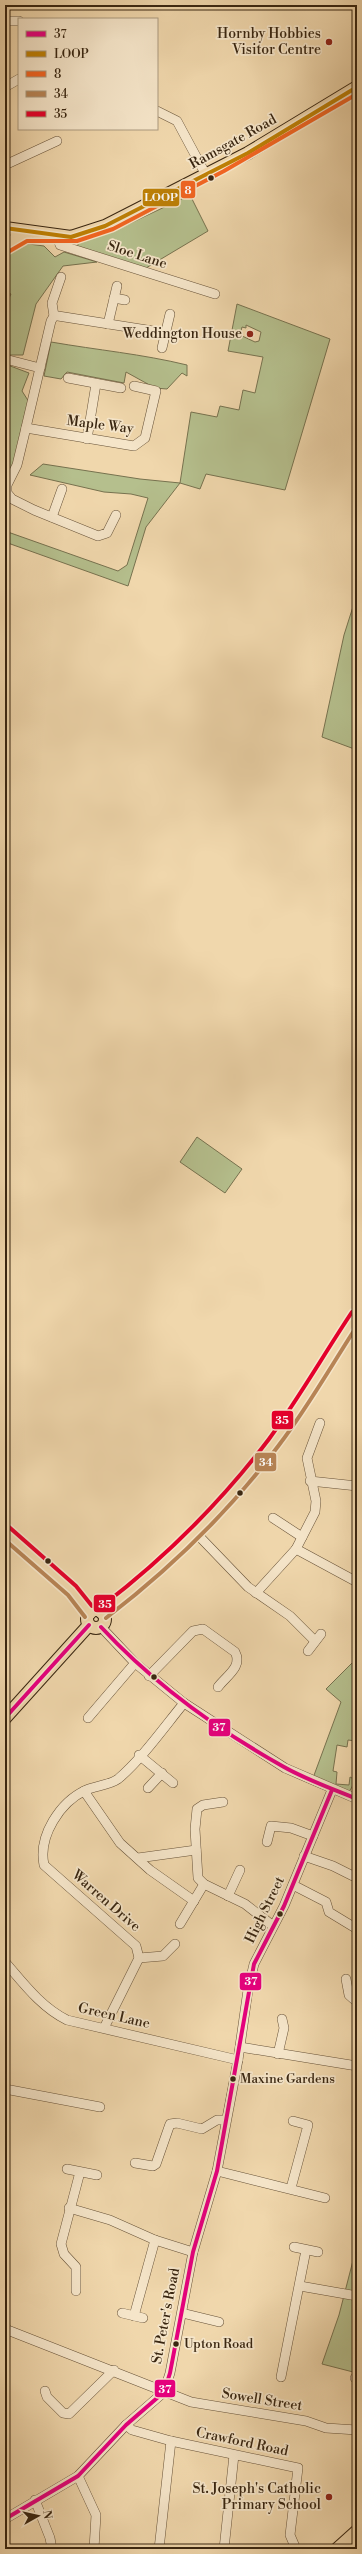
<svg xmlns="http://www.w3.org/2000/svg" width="362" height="2554" viewBox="0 0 362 2554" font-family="'Libre Bodoni',serif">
  <rect width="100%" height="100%" fill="#f0d7ac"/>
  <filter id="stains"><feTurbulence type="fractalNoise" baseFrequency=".005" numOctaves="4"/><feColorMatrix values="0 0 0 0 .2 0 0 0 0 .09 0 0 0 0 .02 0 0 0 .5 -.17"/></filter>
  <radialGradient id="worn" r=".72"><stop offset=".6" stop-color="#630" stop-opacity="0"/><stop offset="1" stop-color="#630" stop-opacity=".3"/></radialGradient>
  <g fill="#b5bf8d" stroke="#77724f" fill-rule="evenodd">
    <polygon points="190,195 208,231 146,268 75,248 80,242 118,229"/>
    <polygon points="29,244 44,246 55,257 64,252 97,262 63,266 36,304 23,355 5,355 5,306 11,294 5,292 5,257 20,245"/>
    <path d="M 237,304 L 330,339 L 285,490 L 206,474 L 200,489 L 180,483 L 146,527 L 128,586 L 5,542 L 5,531 L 118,571 L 127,565 L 148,498 L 131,494 L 104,492 L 30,475 L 43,464 L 140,479 L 180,483 L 191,412 L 217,417 L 220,406 L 239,410 L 243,390 L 255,393 L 263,357 L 228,351 ZM 246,325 L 261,332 L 259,341 L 255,342 L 240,335 L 242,327 L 246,328 Z"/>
    <path d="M 51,342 C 97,350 142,354 187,365 L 187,376 L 182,373 L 167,389 L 155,388 L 126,372 L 124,383 L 67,372 L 61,379 L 44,376 Z"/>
    <polygon points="5,364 29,373 22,391 29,402 16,459 5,483"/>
    <polygon points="357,594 357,750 322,737 344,635"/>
    <polygon points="197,1137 242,1169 225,1193 180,1162"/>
    <polygon points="357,1658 357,1768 354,1767 355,1761 353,1761 356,1741 348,1740 347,1747 337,1745 333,1771 337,1772 336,1784 349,1785 350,1777 356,1780 349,1792 313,1778 341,1702 326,1689"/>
    <polygon points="357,2245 357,2373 322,2364 339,2315"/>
  </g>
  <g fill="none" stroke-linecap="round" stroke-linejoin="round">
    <defs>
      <g id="minor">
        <polyline points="5,21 19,21"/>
        <polyline points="5,87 19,79"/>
        <polyline points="157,111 177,121 206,175"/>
        <polyline points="5,165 57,141"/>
        <polyline points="57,236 60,245 215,294"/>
        <polyline points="114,298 125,300"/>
        <polyline points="54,316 52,303 61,277"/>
        <polyline points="108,324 117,286"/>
        <polyline points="162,348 170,314"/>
        <polyline points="5,359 40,368"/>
        <polyline points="68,378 121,388"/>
        <polyline points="26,428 134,446 145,438 156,391 134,386"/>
        <polyline points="87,439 96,384"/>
        <polyline points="116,515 107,533 98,536 34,510 12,499 7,493 7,485 17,465 24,436 51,321 54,316 58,316 166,333"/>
        <polyline points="52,517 62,489"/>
        <polyline points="310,1481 357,1486"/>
        <polyline points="273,1518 302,1537"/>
        <polyline points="196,1533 248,1587 290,1616 315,1641"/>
        <polyline points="296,1549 357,1582"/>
        <polyline points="256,1593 296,1549 315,1512 316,1501 307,1458 320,1423"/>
        <polyline points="101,1627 135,1663 184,1703 285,1768 357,1799"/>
        <polyline points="308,1651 321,1634"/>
        <path d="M 149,1676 L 193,1631 L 203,1629 L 235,1652 C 243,1667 226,1676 218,1687"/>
        <polyline points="88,1718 135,1663"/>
        <polyline points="139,1755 173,1783"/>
        <polyline points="148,1788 162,1773"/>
        <polyline points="84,1791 120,1843 150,1870 194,1901"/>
        <polyline points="223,1802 203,1805 197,1809 195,1829 198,1878 204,1884 245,1904 272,1925"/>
        <polyline points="267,1842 271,1826 291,1828 313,1836"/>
        <polyline points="304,1856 333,1866 357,1878"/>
        <polyline points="138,1858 196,1850"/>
        <polyline points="293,1885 326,1902 329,1912 357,1929"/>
        <polyline points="228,1896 240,1870"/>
        <polyline points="180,1924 204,1884"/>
        <polyline points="139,1958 163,1956 175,1944"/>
        <path d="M 5,1962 C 24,1984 41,2007 67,2020 L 238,2060"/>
        <polyline points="346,1979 349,1995 357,2002"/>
        <path d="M 104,2028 L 139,1958 L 136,1946 L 44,1865 C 38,1836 60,1802 86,1790 C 95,1786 110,1785 118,1779 C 141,1760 165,1726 184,1703"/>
        <polyline points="240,2047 357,2066"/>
        <polyline points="278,2054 284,2028 282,2019"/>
        <polyline points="5,2089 100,2107"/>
        <polyline points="135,2163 153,2166 156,2164 170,2124 177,2123 202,2129 217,2120 226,2120"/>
        <polyline points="67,2169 97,2175"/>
        <polyline points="217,2171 325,2198"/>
        <polyline points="291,2188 308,2125 293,2121"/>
        <polyline points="69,2208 110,2220 155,2240 193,2252"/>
        <polyline points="294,2247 318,2252"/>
        <polyline points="300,2286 357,2296"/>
        <polyline points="76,2291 76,2267 64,2254 61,2244 80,2172"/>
        <polyline points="122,2313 143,2318"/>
        <polyline points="182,2313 219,2322"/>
        <polyline points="134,2316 155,2240"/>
        <polyline points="5,2329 191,2402 306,2421 326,2428 357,2430"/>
        <polyline points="281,2377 306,2250"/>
        <polyline points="355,2378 357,2378"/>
        <polyline points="45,2391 47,2397 63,2413 69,2414 114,2370"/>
        <polyline points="126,2425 132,2430 171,2441 298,2468 290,2535 296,2549"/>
        <polyline points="78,2476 96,2515 94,2549"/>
        <polyline points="35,2500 50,2538 52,2549"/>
        <polyline points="5,2519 78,2476 126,2425 164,2392 170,2373 193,2252 217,2171 238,2060 248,1990 254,1964 284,1906 332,1790"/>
        <polyline points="159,2549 171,2441"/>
        <polyline points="224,2549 234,2455"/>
      </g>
      <g id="major">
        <polyline points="5,228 71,237 105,226 248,153 357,87"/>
        <polyline points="5,247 14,240 29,233"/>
        <polyline points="5,1532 72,1591 90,1613"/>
        <circle cx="96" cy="1619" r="9"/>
        <path d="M 102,1613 C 166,1566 227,1505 274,1442 C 304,1402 329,1357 357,1315"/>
        <polyline points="5,1718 89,1625"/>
        <polyline points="337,2549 357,2531"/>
      </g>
    </defs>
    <use href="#minor" stroke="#675238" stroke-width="10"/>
    <use href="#major" stroke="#392611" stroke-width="14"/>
    <use href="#minor" stroke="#f5e5c9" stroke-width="9"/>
    <use href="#major" stroke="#f0d7ac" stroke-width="12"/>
    <defs>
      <g id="bus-1">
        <path d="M 101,1627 C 154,1684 216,1729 284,1767 C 307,1780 333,1789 357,1799"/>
        <polyline points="5,1718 89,1625"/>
        <polyline points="5,2519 78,2476 126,2425 164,2392 170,2373 193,2252 217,2171 254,1964 284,1906 332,1790"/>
      </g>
      <polyline id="bus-2" points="5,228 71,237 105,226 248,153 357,87"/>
      <polyline id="bus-3" points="8,252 27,241 77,241 113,229 224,171 357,94"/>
      <g id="bus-4">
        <polyline points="5,1540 68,1595 85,1617"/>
        <path d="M 106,1618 C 171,1568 230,1511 279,1445 C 308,1407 331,1366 357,1326"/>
      </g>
      <path id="bus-5" d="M 9,1527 L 76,1586 L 92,1606 L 102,1606 C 165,1558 221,1502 269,1439 C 299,1398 324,1354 352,1312"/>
    </defs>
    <use href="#bus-1" stroke="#f5e5c9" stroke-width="7"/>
    <use href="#bus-2" stroke="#f5e5c9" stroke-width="7"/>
    <use href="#bus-3" stroke="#f5e5c9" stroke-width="7"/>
    <use href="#bus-4" stroke="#f5e5c9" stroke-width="7"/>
    <use href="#bus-5" stroke="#f5e5c9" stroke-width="7"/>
    <use href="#bus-1" stroke="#e5007d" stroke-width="4"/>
    <use href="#bus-2" stroke="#be8005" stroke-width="4"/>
    <use href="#bus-3" stroke="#f26522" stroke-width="4"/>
    <use href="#bus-4" stroke="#b78455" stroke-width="4"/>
    <use href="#bus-5" stroke="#e4002b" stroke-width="4"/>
  </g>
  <g fill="#8f2418" stroke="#f5e5c9" stroke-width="1.5">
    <circle cx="329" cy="42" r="4"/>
    <circle cx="250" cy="334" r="4"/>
    <circle cx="329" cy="2497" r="4"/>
  </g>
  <g fill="#392611" stroke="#f5e5c9" stroke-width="1.5">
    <circle cx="211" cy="178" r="3.5"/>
    <circle cx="240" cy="1493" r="3.5"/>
    <circle cx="48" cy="1561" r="3.5"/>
    <circle cx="154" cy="1677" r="3.5"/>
    <circle cx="280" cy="1914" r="3.5"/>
    <circle cx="233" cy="2079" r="3.5"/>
    <circle cx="176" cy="2344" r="3.5"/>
  </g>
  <g text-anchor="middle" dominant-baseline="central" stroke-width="3.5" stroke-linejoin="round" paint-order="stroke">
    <g font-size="13" fill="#392611" stroke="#f5e5c9" text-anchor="start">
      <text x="240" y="2079">Maxine Gardens</text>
      <text x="184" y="2344">Upton Road</text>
    </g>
    <g font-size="14" fill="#392611" stroke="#f5e5c9" text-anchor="end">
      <text x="321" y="34">Hornby Hobbies<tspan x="321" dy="16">Visitor Centre</tspan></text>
      <text x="242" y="334">Weddington House</text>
      <text x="321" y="2489">St. Joseph's Catholic<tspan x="321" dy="16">Primary School</tspan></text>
    </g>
    <g font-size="14" fill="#392611" stroke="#f5e5c9">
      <text transform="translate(233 142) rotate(-29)">Ramsgate Road</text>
      <text transform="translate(137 255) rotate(18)">Sloe Lane</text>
      <text transform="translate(100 425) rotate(7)">Maple Way</text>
      <text transform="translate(106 1901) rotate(41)">Warren Drive</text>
      <text transform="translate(265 1910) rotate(-64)">High Street</text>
      <text transform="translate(114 2016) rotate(13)">Green Lane</text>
      <text transform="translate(166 2316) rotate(-79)">St. Peter's Road</text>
      <text transform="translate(262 2400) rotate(9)">Sowell Street</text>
      <text transform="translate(242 2442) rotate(12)">Crawford Road</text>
    </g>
  </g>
  <g stroke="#f5e5c9" stroke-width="1.5">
    <rect x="180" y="180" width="16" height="19" rx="4" fill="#f26522"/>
    <rect x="142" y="188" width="38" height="19" rx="4" fill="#be8005"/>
    <rect x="271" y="1410" width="23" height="20" rx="4" fill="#e4002b"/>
    <rect x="254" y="1452" width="23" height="20" rx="4" fill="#b78455"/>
    <rect x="93" y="1594" width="23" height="19" rx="4" fill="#e4002b"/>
    <rect x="208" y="1718" width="23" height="19" rx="4" fill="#e5007d"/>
    <rect x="239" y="1972" width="23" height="19" rx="4" fill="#e5007d"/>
    <rect x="154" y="2379" width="22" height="19" rx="4" fill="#e5007d"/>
  </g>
  <g font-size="11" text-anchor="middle" font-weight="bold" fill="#fff">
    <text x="188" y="194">8</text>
    <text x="161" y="201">LOOP</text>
    <text x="282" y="1424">35</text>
    <text x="266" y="1466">34</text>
    <text x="105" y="1608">35</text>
    <text x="219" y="1731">37</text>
    <text x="251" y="1985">37</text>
    <text x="165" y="2393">37</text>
  </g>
  <rect width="362" height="2554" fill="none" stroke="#f0d7ac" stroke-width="20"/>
  <rect x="6" y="6" width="350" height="2542" fill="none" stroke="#392611" stroke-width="2"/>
  <rect x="10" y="10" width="342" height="2534" fill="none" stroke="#392611"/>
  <rect x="18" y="18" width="140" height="112" fill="#f5e5c9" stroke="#aa997f"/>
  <rect x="26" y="31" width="20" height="6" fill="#e5007d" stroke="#aa997f"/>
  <text x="54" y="38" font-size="12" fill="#392611">37</text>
  <rect x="26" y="51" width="20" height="6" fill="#be8005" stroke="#aa997f"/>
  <text x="54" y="58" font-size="12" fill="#392611">LOOP</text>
  <rect x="26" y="71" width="20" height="6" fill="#f26522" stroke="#aa997f"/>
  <text x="54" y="78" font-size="12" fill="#392611">8</text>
  <rect x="26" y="91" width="20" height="6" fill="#b78455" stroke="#aa997f"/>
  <text x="54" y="98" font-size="12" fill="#392611">34</text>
  <rect x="26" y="111" width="20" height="6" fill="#e4002b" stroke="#aa997f"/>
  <text x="54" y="118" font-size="12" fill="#392611">35</text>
  <g transform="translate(38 2516) rotate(82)" stroke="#f5e5c9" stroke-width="3" paint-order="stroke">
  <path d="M0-3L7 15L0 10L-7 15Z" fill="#392611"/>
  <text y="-6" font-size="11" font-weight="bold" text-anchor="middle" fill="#392611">N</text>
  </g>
  <rect width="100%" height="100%" filter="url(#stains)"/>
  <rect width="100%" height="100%" fill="url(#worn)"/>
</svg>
